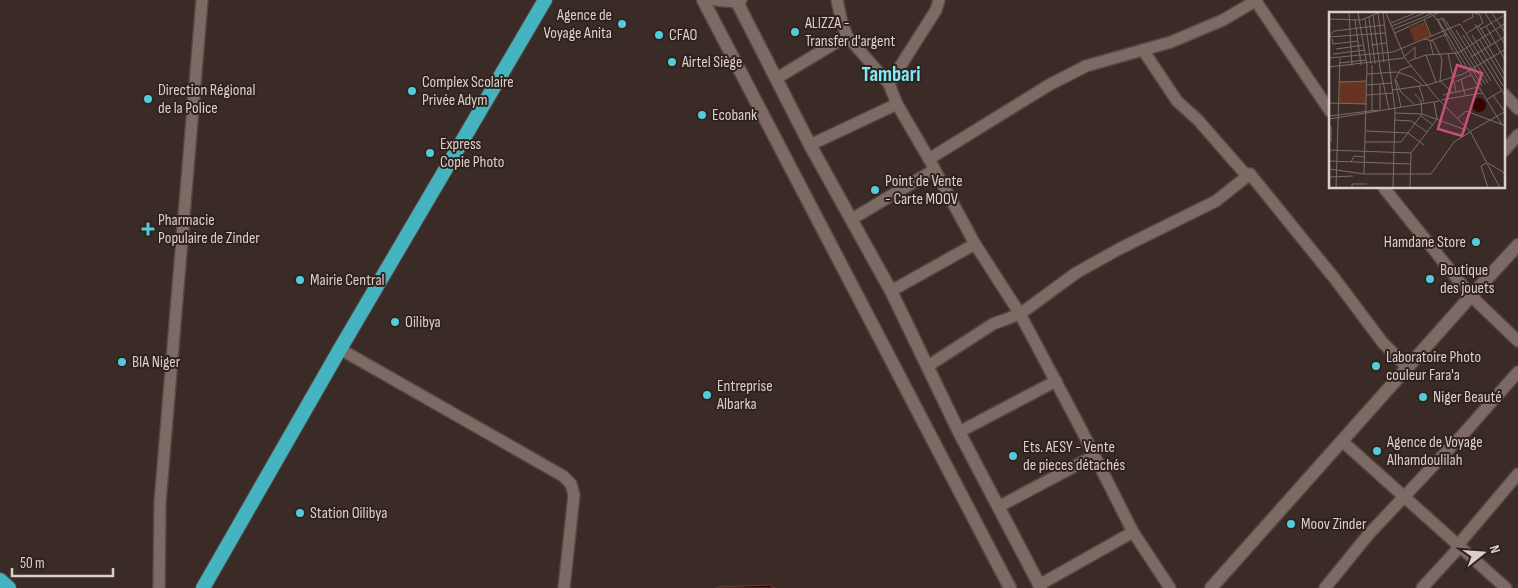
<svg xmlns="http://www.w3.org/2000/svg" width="1518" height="588" viewBox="0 0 1518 588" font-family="'Sofia Sans Condensed',sans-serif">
  <rect width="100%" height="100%" fill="#3b2b26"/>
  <polygon fill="#320500" stroke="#64423d" points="770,585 775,588 716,588 717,587"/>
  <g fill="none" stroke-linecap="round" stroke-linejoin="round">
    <defs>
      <g id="minor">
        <polyline points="715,0 737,2 741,0"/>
        <polyline points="837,0 842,23 847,36 889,84 897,104 929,159 975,244 1020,314 1080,427 1133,532 1170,588"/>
        <polyline points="1255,0 1330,111"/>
        <polyline points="1143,50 1177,101 1198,120 1246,175 1250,174 1335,279 1383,343 1408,368"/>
        <polyline points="777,78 847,36"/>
        <polyline points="889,84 936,10 939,0"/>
        <polyline points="1504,94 1518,109"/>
        <polyline points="810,145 897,104"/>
        <polyline points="1504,151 1518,135"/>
        <polyline points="929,159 1049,85 1086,66 1171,42 1223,20 1257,0"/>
        <polyline points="1384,188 1471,296 1518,341"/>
        <polyline points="852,219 934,170"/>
        <polyline points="891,291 975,244"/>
        <polyline points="340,349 563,476 571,484 574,495 564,588"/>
        <polyline points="928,366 993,324 1020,314 1076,273 1119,249 1216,201 1250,174"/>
        <polyline points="959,432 1056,381"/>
        <polyline points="1342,441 1506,588"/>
        <polyline points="998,507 1094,456"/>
        <polyline points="1039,585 1133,532"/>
        <polyline points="159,588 160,503 202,0"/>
        <polyline points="1325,588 1368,535 1465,432 1518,372"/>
        <polyline points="1422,588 1455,552 1458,545 1518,474"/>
      </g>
      <g id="tertiary">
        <polyline points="703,0 1010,588"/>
        <polyline points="736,0 810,145 891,291 959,432 1041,588"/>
        <polyline points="1211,588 1471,296 1518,245"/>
      </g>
      <g id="trunk">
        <polyline points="0,580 9,588"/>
        <polyline points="203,588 340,349 545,0"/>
      </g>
    </defs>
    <use href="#minor" stroke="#554844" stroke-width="14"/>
    <use href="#tertiary" stroke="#554844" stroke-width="15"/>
    <use href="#trunk" stroke="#554844" stroke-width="16"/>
    <use href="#minor" stroke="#7d6a64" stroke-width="11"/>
    <use href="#tertiary" stroke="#7d6a64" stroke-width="12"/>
    <use href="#trunk" stroke="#45b4c1" stroke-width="14"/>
  </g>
  <g fill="#53cbda" stroke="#31221d" stroke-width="2">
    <circle cx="622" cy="24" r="5"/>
    <circle cx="795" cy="32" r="5"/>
    <circle cx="659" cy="35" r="5"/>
    <circle cx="672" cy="62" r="5"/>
    <circle cx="412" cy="91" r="5"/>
    <circle cx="148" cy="99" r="5"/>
    <circle cx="702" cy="115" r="5"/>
    <circle cx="430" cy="153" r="5"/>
    <circle cx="875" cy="190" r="5"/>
    <path d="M145.5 221.5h5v5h5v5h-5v5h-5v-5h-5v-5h5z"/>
    <circle cx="1476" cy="242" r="5"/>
    <circle cx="1430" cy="279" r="5"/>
    <circle cx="300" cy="280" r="5"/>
    <circle cx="395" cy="322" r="5"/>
    <circle cx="122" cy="362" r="5"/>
    <circle cx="1376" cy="366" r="5"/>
    <circle cx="707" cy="395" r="5"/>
    <circle cx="1423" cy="397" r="5"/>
    <circle cx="1377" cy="451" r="5"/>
    <circle cx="1013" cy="456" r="5"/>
    <circle cx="300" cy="513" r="5"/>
    <circle cx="1291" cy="524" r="5"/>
  </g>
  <g text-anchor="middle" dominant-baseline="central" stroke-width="4" stroke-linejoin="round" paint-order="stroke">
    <g font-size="16" fill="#d9cfcb" stroke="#31221d" text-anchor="start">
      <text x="612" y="15" text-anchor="end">Agence de<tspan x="612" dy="18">Voyage Anita</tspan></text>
      <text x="805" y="23">ALIZZA -<tspan x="805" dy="18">Transfer d'argent</tspan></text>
      <text x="669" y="35">CFAO</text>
      <text x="682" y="62">Airtel Siège</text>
      <text x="422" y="82">Complex Scolaire<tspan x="422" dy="18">Privée Adym</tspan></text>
      <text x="158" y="90">Direction Régional<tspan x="158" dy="18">de la Police</tspan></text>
      <text x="712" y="115">Ecobank</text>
      <text x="440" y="144">Express<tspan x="440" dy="18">Copie Photo</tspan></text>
      <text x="885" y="181">Point de Vente<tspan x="885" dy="18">- Carte MOOV</tspan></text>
      <text x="158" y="220">Pharmacie<tspan x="158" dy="18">Populaire de Zinder</tspan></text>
      <text x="1466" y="242" text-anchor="end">Hamdane Store</text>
      <text x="1440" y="270">Boutique<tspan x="1440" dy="18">des jouets</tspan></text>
      <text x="310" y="280">Mairie Central</text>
      <text x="405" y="322">Oilibya</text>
      <text x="1386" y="357">Laboratoire Photo<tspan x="1386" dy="18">couleur Fara'a</tspan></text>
      <text x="132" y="362">BIA Niger</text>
      <text x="717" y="386">Entreprise<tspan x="717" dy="18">Albarka</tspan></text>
      <text x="1433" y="397">Niger Beauté</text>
      <text x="1387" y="442">Agence de Voyage<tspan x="1387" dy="18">Alhamdoulilah</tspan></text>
      <text x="1023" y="447">Ets. AESY - Vente<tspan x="1023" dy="18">de pieces détachés</tspan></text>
      <text x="310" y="513">Station Oilibya</text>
      <text x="1301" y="524">Moov Zinder</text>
    </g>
    <g font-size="21" font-weight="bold" fill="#80eaf8" stroke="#31221d">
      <text x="891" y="74">Tambari</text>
    </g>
  </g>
  <g transform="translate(1329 12)">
    <rect width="176" height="176" fill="#3b2b26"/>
    <path d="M 95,10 L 101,24 L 86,30 L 80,16 ZM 37,69 L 37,92 L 10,91 L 11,70 Z" fill="#673422"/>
    <path d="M143 93a7 7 0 1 1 14 0a7 7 0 1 1-14 0Z" fill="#320500"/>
    <path fill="none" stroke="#7a6d68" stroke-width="1" d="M 20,1 L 23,54M 29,1 L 38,53 L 35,162M 49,1 L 55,51M 54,1 L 66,99 L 64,176M 57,1 L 76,46 L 108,86M 101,1 L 109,8 L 173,113M 156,1 L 177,34M 163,1 L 177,22M 44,3 L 51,56 L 60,97M 40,5 L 46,52M 0,7 L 32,8 L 49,1M 36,7 L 42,52M 95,7 L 102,24M 108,7 L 124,39M 113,7 L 153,74M 26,8 L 32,53M 109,8 L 114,6 L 118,11 L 156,72M 134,10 L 144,5 L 143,1M 62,11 L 86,1M 146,12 L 176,63M 63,14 L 95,1M 150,14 L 162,33M 157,14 L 177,50M 65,17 L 102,2M 152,17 L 174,4M 127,18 L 159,71M 66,21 L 109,1M 138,21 L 154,11 L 151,3 L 146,1M 134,23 L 162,69M 143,23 L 174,74M 0,24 L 5,19 L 55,13M 0,25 L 56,21M 3,27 L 4,32 L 29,29M 95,27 L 104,29 L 113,47 L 111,69 L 124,81M 150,27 L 177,71M 42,33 L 57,31M 7,37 L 35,33M 125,39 L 135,57M 119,41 L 127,80M 4,42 L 36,38M 104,42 L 101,29 L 118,22M 97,43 L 107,70M 76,44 L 86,35 L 86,47M 0,45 L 0,83M 142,45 L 177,24M 0,46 L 64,40 L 131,12 L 177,85M 80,49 L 97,43 L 129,41 L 177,11M 11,51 L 37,48M 0,55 L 75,46M 38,62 L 68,60 L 83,65 L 93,73M 132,67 L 136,83M 67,68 L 72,80 L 85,92M 10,70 L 38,69M 126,70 L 142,63M 51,72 L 51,98M 38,73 L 62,71M 90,74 L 95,90M 64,78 L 98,73 L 134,62 L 177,37M 38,83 L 64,81M 114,83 L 149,75M 164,83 L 177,102M 108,86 L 141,119 L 171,176M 112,88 L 153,81M 157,88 L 172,79M 0,91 L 38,92M 72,95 L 66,68 L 71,58 L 82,54M 43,99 L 43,53M 66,101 L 93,102 L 137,118M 0,104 L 49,98M 92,104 L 104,113M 129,106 L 137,99 L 177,114M 0,107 L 110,89M 65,108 L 82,109 L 98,120M 37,119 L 79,121 L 95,133M 142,119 L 177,99M 2,130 L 2,114M 36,130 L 72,130 L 93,102 L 92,89 L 86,82M 0,138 L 82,141M 0,149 L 81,152M 22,150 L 25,144 L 36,145M 157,151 L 152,154 L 159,176M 159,151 L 174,160 L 177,165M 0,157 L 35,162 L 102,162 L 125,130 L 141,120M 0,165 L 24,164M 7,176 L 11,46M 23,176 L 23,172 L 38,172M 81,176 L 82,141 L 108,107 L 105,90"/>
    <path fill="#c94f7d" fill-opacity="0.15" stroke="#c94f7d" stroke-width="2.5" d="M 128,53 L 153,61 L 133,124 L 109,117 Z"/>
    <rect width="176" height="176" fill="none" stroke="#d9cfcb" stroke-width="2.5"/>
  </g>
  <g transform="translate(1483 553) rotate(73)" stroke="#31221d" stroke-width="4" paint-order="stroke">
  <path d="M0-4L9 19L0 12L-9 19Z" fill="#d9cfcb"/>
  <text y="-8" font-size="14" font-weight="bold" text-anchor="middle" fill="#d9cfcb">N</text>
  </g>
  <path d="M12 568v8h101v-8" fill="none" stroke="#d9cfcb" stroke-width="2.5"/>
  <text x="20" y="568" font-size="15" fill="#d9cfcb" stroke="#31221d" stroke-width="4" paint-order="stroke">50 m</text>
</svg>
